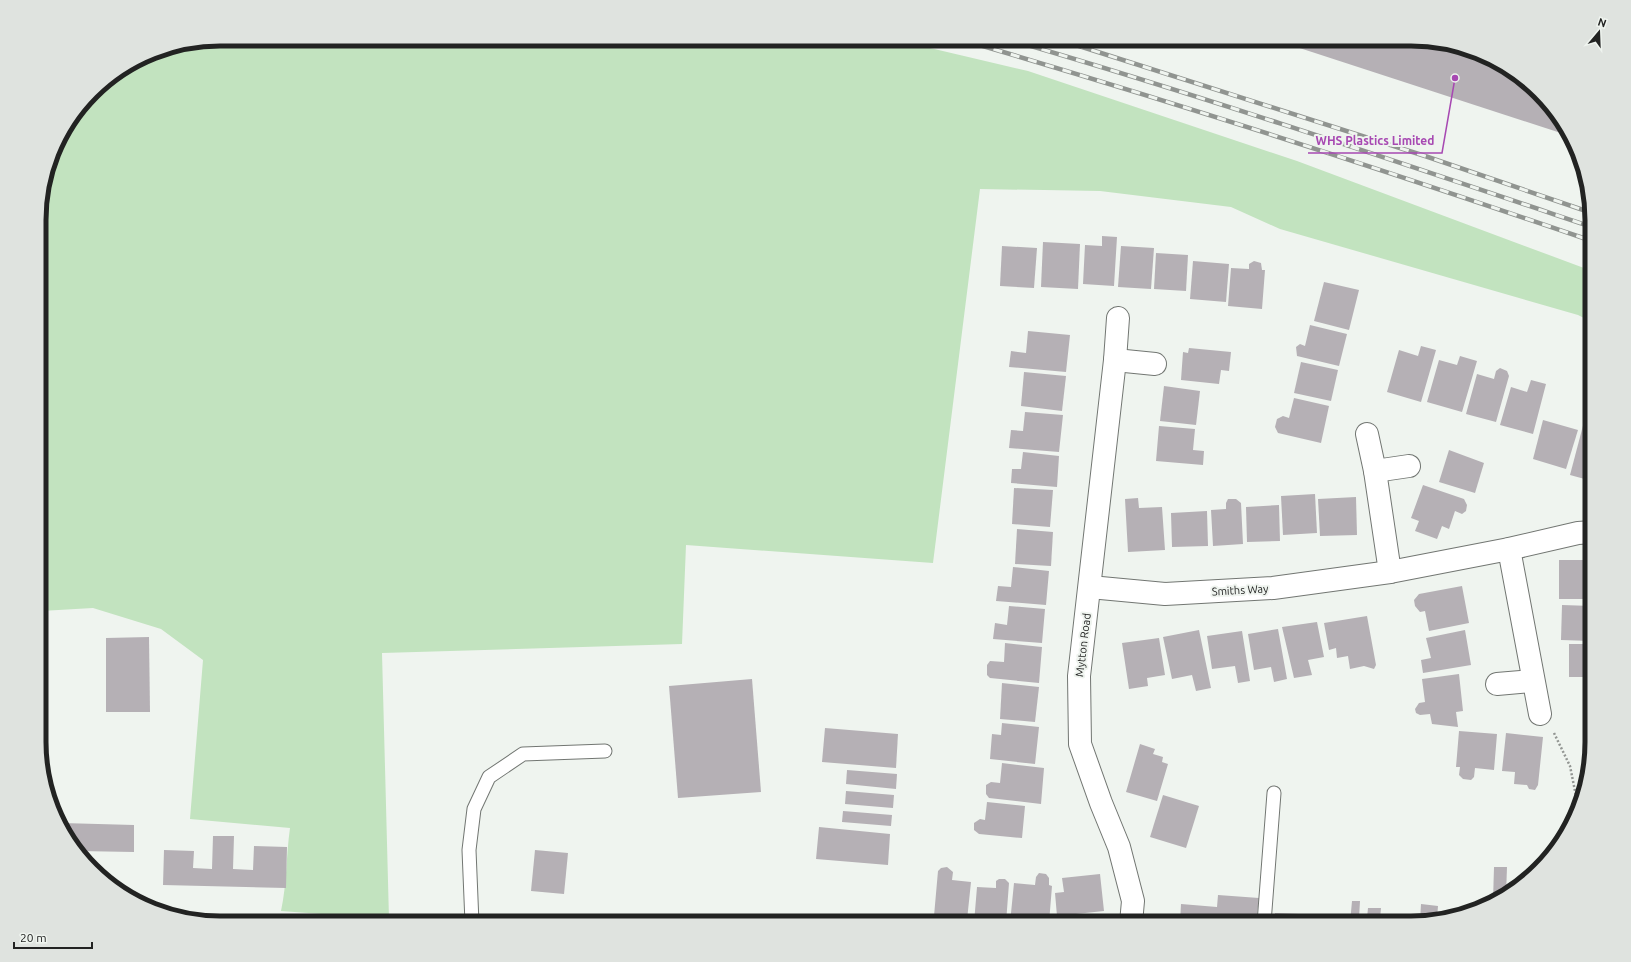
<svg xmlns="http://www.w3.org/2000/svg" width="1631" height="962" viewBox="0 0 1631 962" font-family="Ubuntu,sans-serif">
  <rect width="100%" height="100%" fill="#eff4ef"/>
  <path fill="#c2e3bf" d="M 220,39 L 892,39 L 1028,71 L 1297,161 L 1592,271 L 1592,322 L 1578,315 L 1280,229 L 1231,207 L 1100,191 L 980,189 L 933,563 L 686,545 L 682,644 L 382,653 L 389,919 L 281,911 C 287,884 286,856 290,828 L 190,819 L 203,660 L 161,629 L 93,608 L 41,611 L 41,197 L 58,140 L 100,84 L 151,53 Z"/>
  <g fill="#b5b0b5">
    <polygon points="1272,39 1411,39 1458,45 1502,63 1539,92 1568,129 1570,136"/>
    <polygon points="1102,236 1117,237 1114,286 1083,284 1085,245 1102,246"/>
    <polygon points="1043,242 1080,244 1078,289 1041,287"/>
    <polygon points="1002,246 1037,248 1034,288 1000,286"/>
    <polygon points="1121,246 1154,248 1151,289 1118,287"/>
    <polygon points="1156,253 1188,255 1186,291 1154,289"/>
    <polygon points="1193,261 1229,264 1226,302 1190,299"/>
    <polygon points="1254,261 1261,263 1262,270 1265,270 1262,309 1228,306 1231,268 1249,269 1249,264"/>
    <polygon points="1324,282 1359,290 1349,330 1314,321"/>
    <polygon points="1310,325 1347,334 1339,366 1297,356 1296,347 1300,344 1305,346"/>
    <polygon points="1028,331 1070,335 1066,372 1009,367 1011,351 1026,353"/>
    <polygon points="1421,346 1436,350 1421,402 1387,392 1399,350 1418,356"/>
    <polygon points="1189,348 1231,352 1229,371 1221,370 1219,384 1181,380 1183,352 1188,353"/>
    <polygon points="1460,356 1477,361 1462,412 1427,402 1439,360 1457,365"/>
    <polygon points="1301,362 1338,370 1331,401 1294,393"/>
    <polygon points="1500,368 1507,371 1509,376 1496,422 1466,414 1477,374 1494,379 1496,371"/>
    <polygon points="1024,372 1066,376 1062,411 1021,406"/>
    <polygon points="1531,380 1546,384 1533,434 1500,425 1511,387 1527,392"/>
    <polygon points="1164,386 1200,391 1196,425 1160,421"/>
    <polygon points="1294,398 1329,406 1321,443 1278,433 1275,427 1277,419 1283,416 1289,418"/>
    <polygon points="1025,412 1063,415 1059,452 1009,448 1011,430 1023,431"/>
    <polygon points="1585,418 1592,419 1592,481 1570,475"/>
    <polygon points="1543,420 1578,430 1566,469 1533,459"/>
    <polygon points="1159,426 1195,429 1193,450 1204,451 1203,465 1156,461"/>
    <polygon points="1449,450 1484,463 1475,493 1439,482"/>
    <polygon points="1023,452 1059,456 1057,487 1011,483 1012,469 1021,469"/>
    <polygon points="1423,485 1464,499 1467,505 1466,511 1462,514 1455,511 1449,529 1442,526 1437,539 1415,531 1419,521 1411,518"/>
    <polygon points="1014,488 1053,490 1050,527 1012,524"/>
    <polygon points="1315,494 1317,533 1283,535 1281,496"/>
    <polygon points="1356,497 1357,535 1320,536 1318,499"/>
    <polygon points="1138,498 1139,508 1162,507 1165,550 1128,552 1125,499"/>
    <polygon points="1228,499 1236,499 1241,503 1243,544 1213,546 1211,510 1226,509 1226,503"/>
    <polygon points="1279,505 1280,541 1247,542 1246,507"/>
    <polygon points="1207,511 1208,546 1172,547 1171,513"/>
    <polygon points="1017,529 1053,532 1051,566 1015,564"/>
    <rect x="1559" y="560" width="33" height="39"/>
    <polygon points="1013,567 1049,571 1046,605 996,601 998,586 1011,587"/>
    <polygon points="1462,586 1469,623 1429,631 1425,611 1420,612 1415,606 1414,600 1419,594"/>
    <polygon points="1562,605 1592,606 1592,641 1561,640"/>
    <polygon points="1009,606 1045,609 1042,643 993,639 995,623 1007,625"/>
    <polygon points="1367,616 1376,665 1374,669 1364,666 1350,669 1348,656 1337,658 1336,648 1329,650 1324,623"/>
    <polygon points="1317,622 1324,657 1308,660 1312,675 1294,678 1282,627"/>
    <polygon points="1278,629 1287,679 1274,682 1271,667 1254,670 1248,634"/>
    <polygon points="1199,630 1211,688 1196,691 1192,675 1172,679 1163,637"/>
    <polygon points="1465,630 1471,665 1423,673 1421,660 1431,658 1426,638"/>
    <polygon points="1242,631 1250,681 1238,683 1235,666 1212,669 1207,636"/>
    <polygon points="149,637 150,712 106,712 106,638"/>
    <polygon points="1159,638 1165,675 1147,678 1148,686 1129,689 1122,643"/>
    <polygon points="1005,643 1042,647 1039,683 990,678 987,675 987,665 990,661 1004,662"/>
    <rect x="1569" y="644" width="23" height="33"/>
    <polygon points="1459,674 1463,711 1456,712 1458,727 1432,724 1430,714 1420,715 1416,713 1415,709 1419,703 1425,702 1422,679"/>
    <polygon points="752,679 761,792 678,798 669,686"/>
    <polygon points="1002,683 1039,687 1035,722 1000,719"/>
    <polygon points="1002,723 1039,727 1035,764 990,759 992,734 1001,735"/>
    <polygon points="825,728 898,734 896,768 822,762"/>
    <polygon points="1459,731 1497,734 1494,770 1475,768 1474,777 1471,780 1463,779 1459,775 1460,767 1456,767"/>
    <polygon points="1506,733 1543,737 1538,785 1535,790 1529,789 1527,785 1514,784 1515,772 1502,771"/>
    <polygon points="1140,744 1155,749 1153,754 1163,757 1162,762 1168,764 1157,801 1126,792"/>
    <polygon points="1002,763 1044,768 1041,804 989,798 986,794 986,785 991,782 1000,783"/>
    <polygon points="847,770 897,774 896,789 846,784"/>
    <polygon points="846,791 894,795 893,808 845,804"/>
    <polygon points="1163,795 1199,806 1186,848 1150,837"/>
    <polygon points="987,802 1025,806 1022,838 979,834 974,830 974,823 980,819 985,820"/>
    <polygon points="843,811 892,815 891,826 842,822"/>
    <polygon points="62,823 134,825 134,852 78,851 69,842"/>
    <polygon points="819,827 890,834 888,865 816,859"/>
    <polygon points="213,836 234,836 233,869 253,870 254,846 287,847 286,888 163,885 164,850 194,851 193,868 212,869"/>
    <polygon points="535,850 568,853 564,894 531,891"/>
    <polygon points="947,867 953,872 952,880 971,882 967,920 934,916 938,871 941,868"/>
    <polygon points="1494,867 1507,867 1506,895 1493,901"/>
    <polygon points="1039,873 1046,874 1049,878 1049,885 1052,886 1049,923 1010,923 1014,883 1035,885 1036,877"/>
    <polygon points="1100,874 1104,911 1057,916 1055,893 1064,892 1062,878"/>
    <polygon points="999,879 1005,879 1009,883 1006,923 974,923 977,887 996,888 996,881"/>
    <polygon points="1218,895 1259,898 1257,915 1251,914 1250,923 1180,923 1181,904 1217,907"/>
    <polygon points="1352,901 1360,901 1359,918 1367,918 1368,908 1381,908 1380,919 1393,920 1393,923 1350,923"/>
    <polygon points="1421,904 1438,906 1437,918 1423,923 1397,923 1397,919 1420,921"/>
    <polygon points="1275,913 1346,916 1346,923 1274,923"/>
  </g>
  <g fill="none" stroke-linecap="round" stroke-linejoin="round">
    <defs>
      <g id="service">
        <polyline points="472,923 469,850 474,809 489,777 523,754 605,751"/>
        <polyline points="1264,923 1274,793"/>
      </g>
      <g id="minor">
        <polyline points="1118,318 1115,360 1079,676 1080,744 1101,803 1119,847 1133,901 1131,923"/>
        <polyline points="1115,360 1155,364"/>
        <polyline points="1367,434 1375,471 1390,572"/>
        <polyline points="1375,471 1409,466"/>
        <polyline points="1509,549 1540,714"/>
        <polyline points="1090,587 1165,594 1273,588 1390,572 1509,549 1578,533 1592,532"/>
        <polyline points="1497,684 1533,681"/>
      </g>
    </defs>
    <use href="#service" stroke="#727672" stroke-width="15"/>
    <use href="#minor" stroke="#727672" stroke-width="24"/>
    <polyline stroke="#939693" stroke-width="2.5" stroke-dasharray="2 2" stroke-linecap="butt" points="1554,733 1570,766 1577,801"/>
    <use href="#service" stroke="#fff" stroke-width="13"/>
    <use href="#minor" stroke="#fff" stroke-width="22"/>
    <defs>
      <g id="rail">
        <path d="M 959,39 C 1171,101 1382,169 1592,241"/>
        <path d="M 1007,39 C 1203,96 1398,162 1592,227"/>
        <polyline points="1057,39 1425,156 1592,213"/>
      </g>
    </defs>
    <use href="#rail" stroke="#909490" stroke-width="4.5"/>
    <use href="#rail" stroke="#eff4ef" stroke-width="3" stroke-dasharray="9" stroke-linecap="butt"/>
  </g>
  <g text-anchor="middle" dominant-baseline="central" stroke-width="4" stroke-linejoin="round" paint-order="stroke">
    <g font-size="11" fill="#222322" stroke="#eff4ef">
      <text transform="translate(1240 590) rotate(-3)">Smiths Way</text>
      <text transform="translate(1083 645) rotate(-83)">Mytton Road</text>
    </g>
  </g>
  <path d="M0 0H1631V962H0ZM220 46H1411A174 174 0 0 1 1585 220V742A174 174 0 0 1 1411 916H220A174 174 0 0 1 46 742V220A174 174 0 0 1 220 46Z" fill="#dfe3df" fill-rule="evenodd"/>
  <path fill="none" stroke="#222322" stroke-width="5" d="M220 46H1411A174 174 0 0 1 1585 220V742A174 174 0 0 1 1411 916H220A174 174 0 0 1 46 742V220A174 174 0 0 1 220 46Z"/>
  <path fill="none" stroke="#a748b2" stroke-width="1.5" d="M1455 78L1442 153H1308"/>
  <circle fill="#a748b2" stroke="#eff4ef" stroke-width="1.5" cx="1455" cy="78" r="4"/>
  <g font-size="12" text-anchor="middle" font-weight="bold" fill="#a748b2" stroke="#eff4ef" stroke-width="4" stroke-linejoin="round" paint-order="stroke">
    <text x="1375" y="145">WHS Plastics Limited</text>
  </g>
  <g transform="translate(1599 32) rotate(19)" stroke="#eff4ef" stroke-width="3" paint-order="stroke">
  <path d="M0-3L7 15L0 10L-7 15Z" fill="#222322"/>
  <text y="-6" font-size="11" font-weight="bold" text-anchor="middle" fill="#222322">N</text>
  </g>
  <path d="M14 942v6h78v-6" fill="none" stroke="#222322" stroke-width="2"/>
  <text x="20" y="942" font-size="12" fill="#222322" stroke="#eff4ef" stroke-width="3" paint-order="stroke">20 m</text>
</svg>
